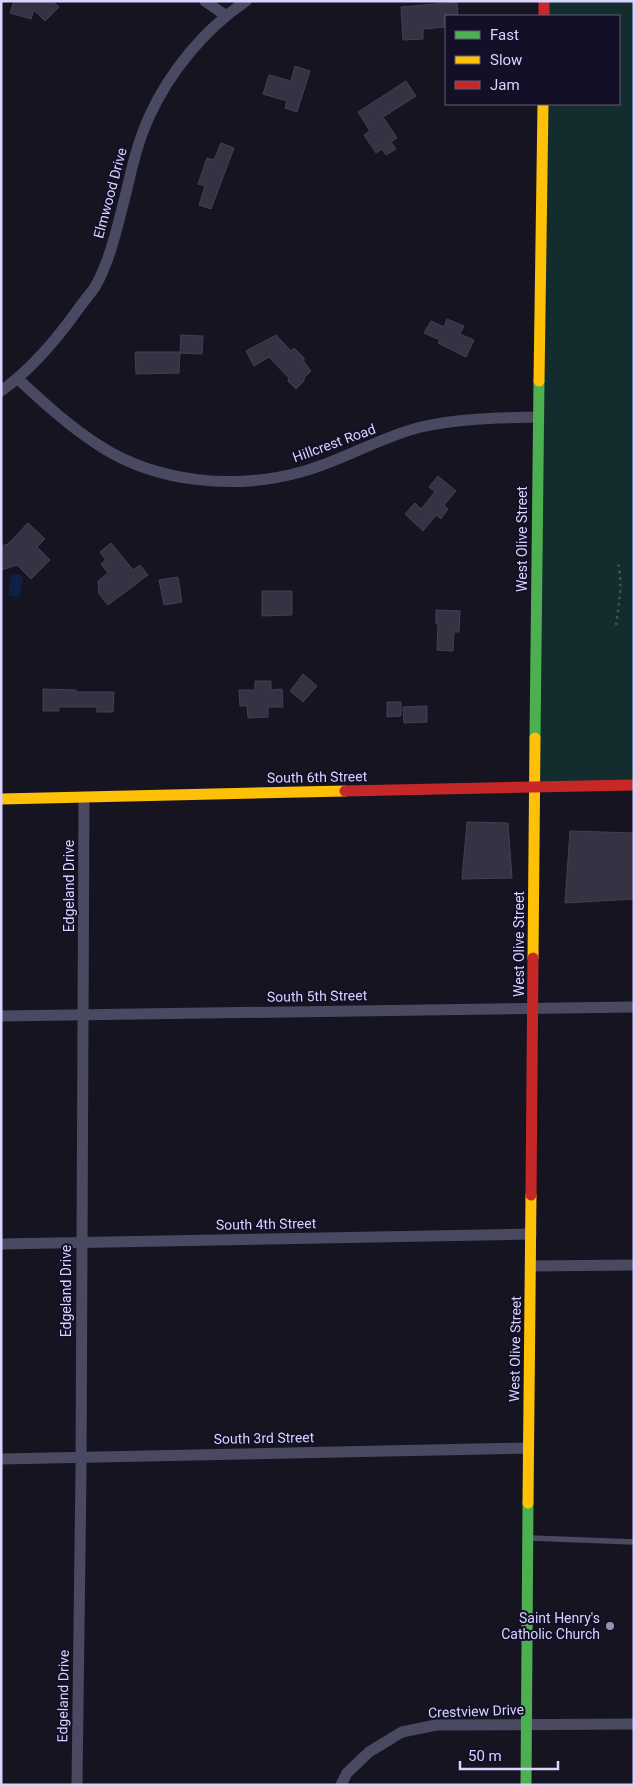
<svg xmlns="http://www.w3.org/2000/svg" width="635" height="1786" viewBox="0 0 635 1786" font-family="Roboto,sans-serif">
  <rect width="100%" height="100%" fill="#161421"/>
  <polygon fill="#132c2d" points="544,1 634,1 634,783 535,787 543,104 619,104 619,16 544,16"/>
  <polygon fill="#0d2144" points="15,574 21,575 23,578 19,598 8,595 11,576"/>
  <g fill="#343243" stroke="#433f54">
    <polygon points="14,1 53,1 59,7 45,21 34,10 31,19 10,13"/>
    <polygon points="457,2 458,16 446,16 446,27 423,29 423,39 403,40 401,7"/>
    <polygon points="295,66 310,71 297,112 285,108 287,101 263,94 269,75 291,81"/>
    <polygon points="406,81 416,96 383,117 397,138 391,142 396,149 386,155 382,149 376,153 364,135 370,131 358,112"/>
    <polygon points="221,143 234,148 211,209 199,205 205,186 198,184 207,158 214,160"/>
    <polygon points="447,319 464,326 460,334 474,340 466,357 438,343 440,340 424,333 431,321 444,327"/>
    <polygon points="181,335 203,336 202,354 180,353"/>
    <polygon points="276,335 291,351 294,348 304,358 304,362 311,371 304,378 304,381 296,389 288,381 289,378 269,357 254,366 246,351"/>
    <polygon points="135,352 180,352 179,373 136,374"/>
    <polygon points="438,476 456,491 444,505 448,509 441,519 436,515 423,531 405,514 415,503 421,509 435,492 429,487"/>
    <polygon points="28,523 45,539 37,547 50,560 31,579 17,565 1,570 1,546 8,544"/>
    <polygon points="111,543 133,570 140,565 148,575 108,605 99,594 98,581 108,573 101,564 106,560 100,552"/>
    <polygon points="178,577 182,602 164,605 159,580"/>
    <polygon points="262,591 292,591 292,615 262,616"/>
    <polygon points="436,610 460,611 459,632 454,632 453,651 437,650 438,624 436,624"/>
    <polygon points="303,674 317,686 303,702 290,691"/>
    <polygon points="255,681 271,681 271,690 282,689 283,707 268,707 268,717 248,718 247,706 240,706 239,690 255,690"/>
    <polygon points="43,689 76,690 76,692 114,692 113,712 97,712 97,707 59,707 59,711 43,711"/>
    <polygon points="387,702 401,702 401,716 387,717"/>
    <polygon points="427,706 427,722 404,723 403,707"/>
    <polygon points="467,822 508,823 512,878 462,879"/>
    <polygon points="570,831 634,833 634,899 565,903"/>
  </g>
  <g fill="none" stroke-linecap="round" stroke-linejoin="round">
    <path stroke="#44505f" stroke-width="2.5" stroke-dasharray="2.5 4" stroke-linecap="butt" d="M 616,625 C 619,604 623,583 618,563"/>
    <polyline stroke="#4a4962" stroke-width="5.5" points="530,1538 634,1542"/>
    <g stroke="#4a4962" stroke-width="11">
      <polyline points="205,1 225,15"/>
      <path d="M 18,379 C 44,403 70,427 100,446 C 157,483 236,490 301,472 C 342,461 380,437 421,427 C 460,418 499,418 538,417"/>
      <path d="M 1,391 C 32,369 57,339 79,308 C 84,301 90,294 95,287 C 111,259 118,223 126,193 C 132,167 138,141 149,117 C 170,71 204,30 246,1"/>
      <polyline points="1,1016 634,1007"/>
      <polyline points="1,1244 531,1234"/>
      <polyline points="531,1266 634,1265"/>
      <polyline points="1,1459 528,1448"/>
      <polyline points="77,1785 81,1471 84,797"/>
      <polyline points="341,1785 347,1773 369,1752 402,1732 436,1725 634,1724"/>
    </g>
    <g stroke="#4caf50" stroke-width="11">
      <polyline points="535,738 539,381"/>
      <polyline points="526,1785 528,1503"/>
    </g>
    <g stroke="#ffc107" stroke-width="11">
      <polyline points="539,381 543,104"/>
      <polyline points="1,799 345,791"/>
      <polyline points="533,958 535,738"/>
      <polyline points="528,1503 531,1195"/>
    </g>
    <g stroke="#c62828" stroke-width="11">
      <polyline points="544,1 544,16"/>
      <polyline points="345,791 634,785"/>
      <polyline points="531,1195 533,958"/>
    </g>
  </g>
  <circle fill="#9591b1" stroke="#130f26" stroke-width="2" cx="610" cy="1626" r="5"/>
  <g text-anchor="middle" dominant-baseline="central" stroke-width="4" stroke-linejoin="round" paint-order="stroke">
    <g font-size="14" fill="#d9d4ff" stroke="#130f26">
      <text transform="translate(110 193) rotate(-75)">Elmwood Drive</text>
      <text transform="translate(334 443) rotate(-20)">Hillcrest Road</text>
      <text transform="translate(522 539) rotate(-90)">West Olive Street</text>
      <text transform="translate(317 777) rotate(-1)">South 6th Street</text>
      <text transform="translate(69 886) rotate(-90)">Edgeland Drive</text>
      <text transform="translate(519 944) rotate(-90)">West Olive Street</text>
      <text transform="translate(317 996) rotate(-1)">South 5th Street</text>
      <text transform="translate(266 1224) rotate(-1)">South 4th Street</text>
      <text transform="translate(66 1291) rotate(-90)">Edgeland Drive</text>
      <text transform="translate(515 1349) rotate(-89)">West Olive Street</text>
      <text transform="translate(264 1438) rotate(-1)">South 3rd Street</text>
      <text transform="translate(63 1696) rotate(-89)">Edgeland Drive</text>
      <text transform="translate(476 1711) rotate(-2)">Crestview Drive</text>
    </g>
    <g font-size="14" fill="#d9d4ff" stroke="#130f26" text-anchor="end">
      <text x="600" y="1618">Saint Henry's<tspan x="600" dy="16">Catholic Church</tspan></text>
    </g>
  </g>
  <rect width="635" height="1786" fill="none" stroke="#d9d4ff" stroke-width="5"/>
  <rect x="445" y="15" width="175" height="90" fill="#130f26" stroke="#625e7d"/>
  <rect x="455" y="31" width="25" height="8" fill="#4caf50" stroke="#625e7d"/>
  <text x="490" y="40" font-size="15" fill="#d9d4ff">Fast</text>
  <rect x="455" y="56" width="25" height="8" fill="#ffc107" stroke="#625e7d"/>
  <text x="490" y="65" font-size="15" fill="#d9d4ff">Slow</text>
  <rect x="455" y="81" width="25" height="8" fill="#c62828" stroke="#625e7d"/>
  <text x="490" y="90" font-size="15" fill="#d9d4ff">Jam</text>
  <path d="M460 1761v8h98v-8" fill="none" stroke="#d9d4ff" stroke-width="2.5"/>
  <text x="468" y="1761" font-size="15" fill="#d9d4ff" stroke="#130f26" stroke-width="4" paint-order="stroke">50 m</text>
</svg>
